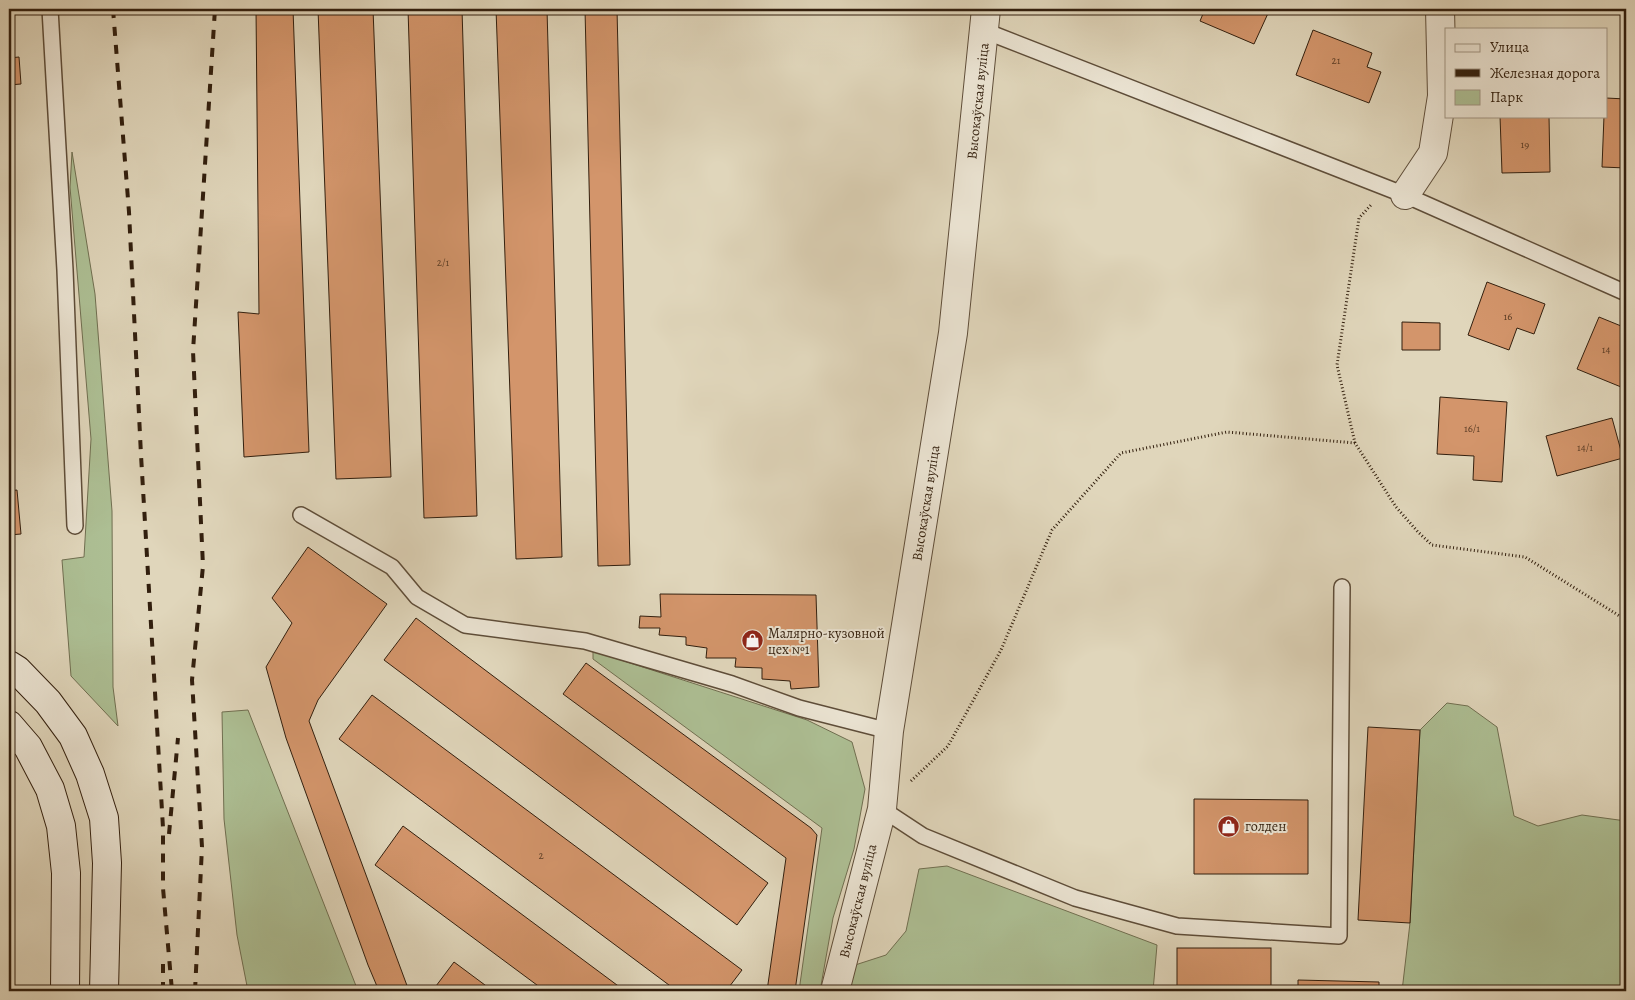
<svg xmlns="http://www.w3.org/2000/svg" width="1635" height="1000" viewBox="0 0 1635 1000" font-family="Alegreya,serif">
  <rect width="100%" height="100%" fill="#e0d6bb"/>
  <filter id="stains"><feTurbulence type="fractalNoise" baseFrequency=".004" numOctaves="4"/><feColorMatrix values="0 0 0 0 .2 0 0 0 0 .09 0 0 0 0 .02 0 0 0 .5 -.17"/></filter>
  <radialGradient id="worn" r=".72"><stop offset=".6" stop-color="#630" stop-opacity="0"/><stop offset="1" stop-color="#630" stop-opacity=".3"/></radialGradient>
  <g fill="#adbf94" stroke="#706f51">
    <polygon points="72,152 95,294 112,511 113,687 118,726 71,676 62,560 84,557 91,439 70,187"/>
    <polygon points="593,651 807,720 852,742 865,789 854,849 833,918 820,991 799,991 822,828 593,659"/>
    <polygon points="1447,703 1468,706 1497,727 1514,816 1538,826 1582,815 1626,821 1626,991 1402,991 1410,923 1420,730"/>
    <polygon points="248,710 358,991 248,991 237,935 224,819 222,712"/>
    <polygon points="947,866 1157,945 1153,991 847,991 852,966 886,955 906,931 919,869"/>
  </g>
  <g fill="#d3956b" stroke="#321f0e">
    <polygon points="256,9 293,9 309,452 244,457 238,312 259,314"/>
    <polygon points="318,9 373,9 391,477 336,479"/>
    <polygon points="408,9 462,9 477,516 424,518"/>
    <polygon points="496,9 547,9 562,557 516,559"/>
    <polygon points="585,9 617,9 630,565 598,566"/>
    <polygon points="1205,9 1270,9 1254,44 1200,21"/>
    <polygon points="1313,30 1372,53 1367,67 1381,72 1369,103 1296,75"/>
    <polygon points="19,57 21,84 9,85 9,58"/>
    <polygon points="1606,98 1626,99 1626,168 1602,167 1604,116 1606,116"/>
    <polygon points="1500,116 1549,116 1550,172 1502,173"/>
    <polygon points="1487,282 1545,304 1534,334 1517,328 1509,350 1468,335"/>
    <polygon points="1599,317 1626,328 1626,389 1577,369"/>
    <polygon points="1402,322 1440,323 1440,350 1402,350"/>
    <polygon points="1440,397 1507,402 1502,482 1473,480 1474,456 1437,454"/>
    <polygon points="1612,418 1623,458 1557,476 1546,436"/>
    <polygon points="17,490 21,534 9,535 9,491"/>
    <polygon points="308,547 387,604 318,700 309,721 409,991 379,991 368,965 286,738 266,667 292,623 272,598"/>
    <polygon points="660,594 816,595 819,687 791,689 790,681 762,679 762,668 735,667 736,658 706,658 707,648 686,645 686,637 659,635 660,628 639,628 640,616 661,617"/>
    <polygon points="416,618 768,883 737,925 384,660"/>
    <polygon points="586,663 811,828 817,835 795,991 767,991 786,858 563,694"/>
    <polygon points="372,695 742,970 726,991 677,991 339,739"/>
    <polygon points="1368,727 1420,730 1410,923 1358,920"/>
    <polygon points="1194,799 1308,800 1308,874 1194,874"/>
    <polygon points="403,826 625,991 545,991 375,865"/>
    <rect x="1177" y="948" width="94" height="43"/>
    <polygon points="454,962 493,991 434,991 433,990"/>
    <polygon points="1298,980 1379,982 1379,991 1298,991"/>
  </g>
  <g fill="none" stroke-linecap="round" stroke-linejoin="round">
    <defs>
      <g id="lane">
        <polyline points="50,9 65,270 75,526"/>
        <polyline points="985,31 1405,195 1626,293"/>
        <polyline points="301,515 392,567 417,597 465,625 585,641 732,684 799,708 889,731"/>
        <polyline points="882,809 923,836 1075,898 1177,926 1339,936 1342,587"/>
      </g>
      <g id="street">
        <polyline points="1405,195 1433,153 1442,96 1440,9"/>
        <polyline points="835,991 882,809 889,731 953,333 986,9"/>
      </g>
      <g id="secondary">
        <polyline points="9,665 17,670 48,702 73,736 90,774 104,818 107,863 104,991"/>
        <polyline points="9,725 28,747 50,789 61,826 66,873 65,991"/>
      </g>
    </defs>
    <use href="#lane" stroke="#5e4d39" stroke-width="18"/>
    <use href="#street" stroke="#5e4d39" stroke-width="30"/>
    <use href="#secondary" stroke="#321f0e" stroke-width="30"/>
    <g stroke="#321f0e" stroke-width="3" stroke-dasharray="1 2.5" stroke-linecap="butt">
      <polyline points="1355,443 1337,365 1359,218 1371,205"/>
      <polyline points="911,781 948,746 1001,650 1052,530 1121,453 1227,432 1355,443 1396,507 1418,532 1432,545 1525,557 1626,620"/>
    </g>
    <use href="#lane" stroke="#ebe4d3" stroke-width="15"/>
    <use href="#street" stroke="#ebe4d3" stroke-width="28"/>
    <use href="#secondary" stroke="#ebe4d3" stroke-width="28"/>
    <g stroke="#321f0e" stroke-width="4" stroke-dasharray="9 9" stroke-linecap="butt">
      <polyline points="113,9 129,212 141,455 163,828 163,888 172,991"/>
      <polyline points="169,834 178,738"/>
      <polyline points="163,991 163,956"/>
      <polyline points="195,991 202,847 192,680 203,566 193,351 215,9"/>
    </g>
  </g>
  <defs>
    <symbol id="shop-disc" viewBox="-11 -11 22 22"><circle r="9.5" fill="#8f2418" stroke="#ebe4d3"/><path d="M-5-2.5h2.3a2.7 3.5 0 0 1 5.4 0H5L5.5 6h-11ZM-1.5-2.5h3a1.5 2.3 0 0 0-3 0Z" fill="#fff"/></symbol>
  </defs>
  <g fill-rule="evenodd">
    <use href="#shop-disc" x="740" y="628" width="25" height="25"/>
    <use href="#shop-disc" x="1216" y="814" width="25" height="25"/>
  </g>
  <g text-anchor="middle" dominant-baseline="central" stroke-width="4" stroke-linejoin="round" paint-order="stroke">
    <g font-size="11" fill="#5a3c25">
      <text x="1336" y="60">21</text>
      <text x="1525" y="144">19</text>
      <text x="443" y="262">2/1</text>
      <text x="1508" y="316">16</text>
      <text x="1606" y="349">14</text>
      <text x="1472" y="428">16/1</text>
      <text x="1585" y="447">14/1</text>
      <text x="541" y="855">2</text>
    </g>
    <g font-size="14" fill="#321f0e" stroke="#ebe4d3">
      <text transform="translate(978 101) rotate(-84)">Высокаўская вуліца</text>
      <text transform="translate(926 503) rotate(-81)">Высокаўская вуліца</text>
      <text transform="translate(858 901) rotate(-76)">Высокаўская вуліца</text>
    </g>
    <g font-size="14" fill="#321f0e" stroke="#ebe4d3" text-anchor="start">
      <text x="768" y="633">Малярно-кузовной<tspan x="768" dy="16">цех №1</tspan></text>
      <text x="1245" y="826">голден</text>
    </g>
  </g>
  <rect width="1635" height="1000" fill="none" stroke="#e0d6bb" stroke-width="30"/>
  <rect x="10" y="10" width="1615" height="980" fill="none" stroke="#321f0e" stroke-width="2.5"/>
  <rect x="15" y="15" width="1605" height="970" fill="none" stroke="#321f0e"/>
  <rect x="1445" y="28" width="162" height="90" fill="#ebe4d3" stroke="#a19584"/>
  <rect x="1455" y="44" width="25" height="8" fill="#ebe4d3" stroke="#a19584"/>
  <text x="1490" y="52" font-size="15" fill="#321f0e">Улица</text>
  <rect x="1455" y="69" width="25" height="8" fill="#321f0e" stroke="#a19584"/>
  <text x="1490" y="78" font-size="15" fill="#321f0e">Железная дорога</text>
  <rect x="1455" y="90" width="25" height="15" fill="#adbf94" stroke="#a19584"/>
  <text x="1490" y="102" font-size="15" fill="#321f0e">Парк</text>
  <rect width="100%" height="100%" filter="url(#stains)"/>
  <rect width="100%" height="100%" fill="url(#worn)"/>
</svg>
